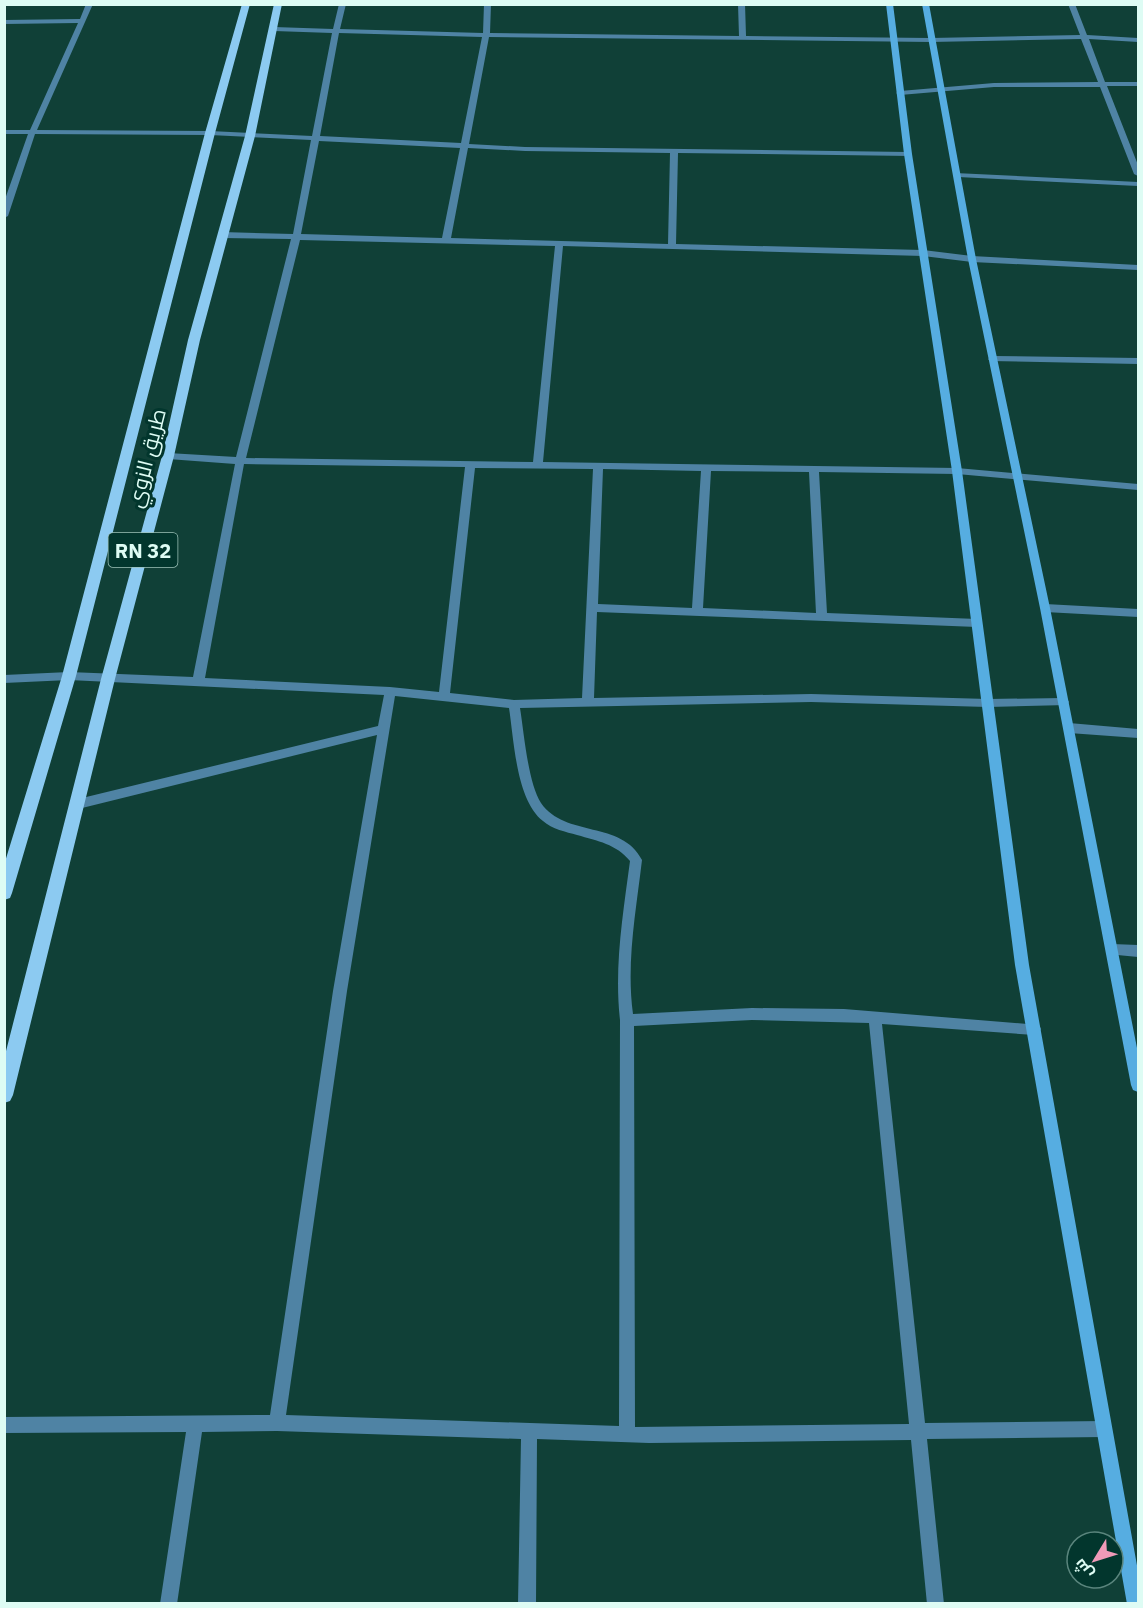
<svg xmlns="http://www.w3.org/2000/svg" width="1143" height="1608" viewBox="0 0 1143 1608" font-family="'IBM Plex Sans',Cairo,sans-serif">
  <rect width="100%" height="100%" fill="#104037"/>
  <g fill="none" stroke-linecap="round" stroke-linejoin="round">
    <g fill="#4f83a4" fill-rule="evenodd">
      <path d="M 86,4 L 93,4 L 37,130 L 210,131 L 312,136 L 332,33 L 274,31 L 270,29 L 274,27 L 333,29 L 339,4 L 346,4 L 340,29 L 483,33 L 484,4 L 491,4 L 490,33 L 739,36 L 738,4 L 745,4 L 746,36 L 931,38 L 1080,35 L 1068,4 L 1075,4 L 1087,35 L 1138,38 L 1138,42 L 1089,39 L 1105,82 L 1138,82 L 1138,86 L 1107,86 L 1138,165 L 1138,176 L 1134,174 L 1100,87 L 994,87 L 900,95 L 896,93 L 900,91 L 994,83 L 1098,82 L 1081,39 L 931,42 L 489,37 L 469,144 L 525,147 L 908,152 L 912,154 L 911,156 L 678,153 L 676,244 L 923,250 L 972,256 L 1138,265 L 1138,270 L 972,262 L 923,256 L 563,246 L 543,462 L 957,468 L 1138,484 L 1138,490 L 957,474 L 819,472 L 827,613 L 977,619 L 982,623 L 977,627 L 597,612 L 594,698 L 811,694 L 988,699 L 1063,698 L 1067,699 L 1069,702 L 1067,705 L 988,707 L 811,702 L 520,708 C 524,733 528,783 541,803 C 565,838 622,820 642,860 C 636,911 626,963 633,1014 L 752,1008 L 844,1009 L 1039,1025 L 1041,1029 L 1039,1033 L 1034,1035 L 882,1024 L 925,1423 L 1104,1421 L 1110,1423 L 1112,1429 L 1110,1435 L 1104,1437 L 927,1439 L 944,1604 L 927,1604 L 911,1440 L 649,1443 L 537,1439 L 536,1604 L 518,1604 L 521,1439 L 277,1431 L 202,1432 L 177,1604 L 160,1604 L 186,1432 L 4,1433 L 4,1417 L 270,1415 L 333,991 L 377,735 L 78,809 L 74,808 L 72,804 L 74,800 L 78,799 L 378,726 L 384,695 L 69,680 L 4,683 L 4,675 L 69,672 L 193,677 L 235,464 L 168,459 L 163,456 L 168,453 L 236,457 L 291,239 L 222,238 L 218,235 L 222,232 L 293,234 L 311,140 L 210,135 L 35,134 L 8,216 L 4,218 L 4,202 L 28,134 L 4,134 L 4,130 L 30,130 L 78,23 L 4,24 L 4,20 L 80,19 ZM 339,33 L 482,37 L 461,143 L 320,136 ZM 319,141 L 460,148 L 442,238 L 301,234 ZM 468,148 L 525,151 L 670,153 L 668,244 L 451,238 ZM 300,240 L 555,246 L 533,462 L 246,458 ZM 244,464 L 465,467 L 439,692 L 390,687 L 205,678 ZM 475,468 L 593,469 L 582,698 L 514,700 L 450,693 ZM 603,469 L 701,471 L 692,608 L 598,604 ZM 711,471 L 809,472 L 816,613 L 703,608 ZM 395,696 L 509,708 C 514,740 516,800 543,821 C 552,829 566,832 577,835 C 598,841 616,844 630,861 C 623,914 614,967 620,1020 L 619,1426 L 286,1415 L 347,991 ZM 752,1020 L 869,1023 L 909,1424 L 635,1427 L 634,1026 Z"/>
      <polygon points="955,173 1138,182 1138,186 958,177 955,177"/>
      <polygon points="993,356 1138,358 1138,364 990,361 988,359"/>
      <polygon points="1045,604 1138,609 1138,617 1045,612 1040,608"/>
      <polygon points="1069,723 1138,729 1138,738 1069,733 1063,728"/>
      <polygon points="1112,944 1138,945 1138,957 1107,954 1106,950 1107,946"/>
    </g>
    <g fill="#56ade1" fill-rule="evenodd">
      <polygon points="886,4 893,4 912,154 962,471 1029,965 1138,1571 1138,1604 1127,1604 1015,965 952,471 904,154"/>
      <polygon points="922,4 929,4 976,259 1050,608 1138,1053 1138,1092 1133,1090 1131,1085 1040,608 968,259"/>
    </g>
    <g fill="#8ccaf1" fill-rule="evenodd">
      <polygon points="242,4 250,4 215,133 76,676 12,893 10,898 4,900 4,865 62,676 205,133"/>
      <polygon points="274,4 282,4 255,136 200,340 174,456 115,679 13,1095 10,1101 4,1103 4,1059 101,679 162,456 188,340 245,136"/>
    </g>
  </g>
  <g text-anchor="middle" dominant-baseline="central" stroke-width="6" stroke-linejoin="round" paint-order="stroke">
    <rect fill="#02362d" stroke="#9cc1b8" stroke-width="1.5" x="108.5" y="533" width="69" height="34" rx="4.5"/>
    <g font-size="20" font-weight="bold" fill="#defcf4">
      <text x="143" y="550">RN 32</text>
    </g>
    <g font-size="21" fill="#defcf4" stroke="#02362d">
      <text transform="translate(146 458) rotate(-76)">طريق الزوي</text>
    </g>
  </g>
  <rect width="1143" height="1608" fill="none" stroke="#defcf4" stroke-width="12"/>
  <g transform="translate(1095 1560) rotate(232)"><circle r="28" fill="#02362d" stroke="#5a857d" stroke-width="1.5"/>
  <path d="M0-4.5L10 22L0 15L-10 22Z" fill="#ef9ab8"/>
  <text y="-9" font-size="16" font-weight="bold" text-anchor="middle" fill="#defcf4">ش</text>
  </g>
</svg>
